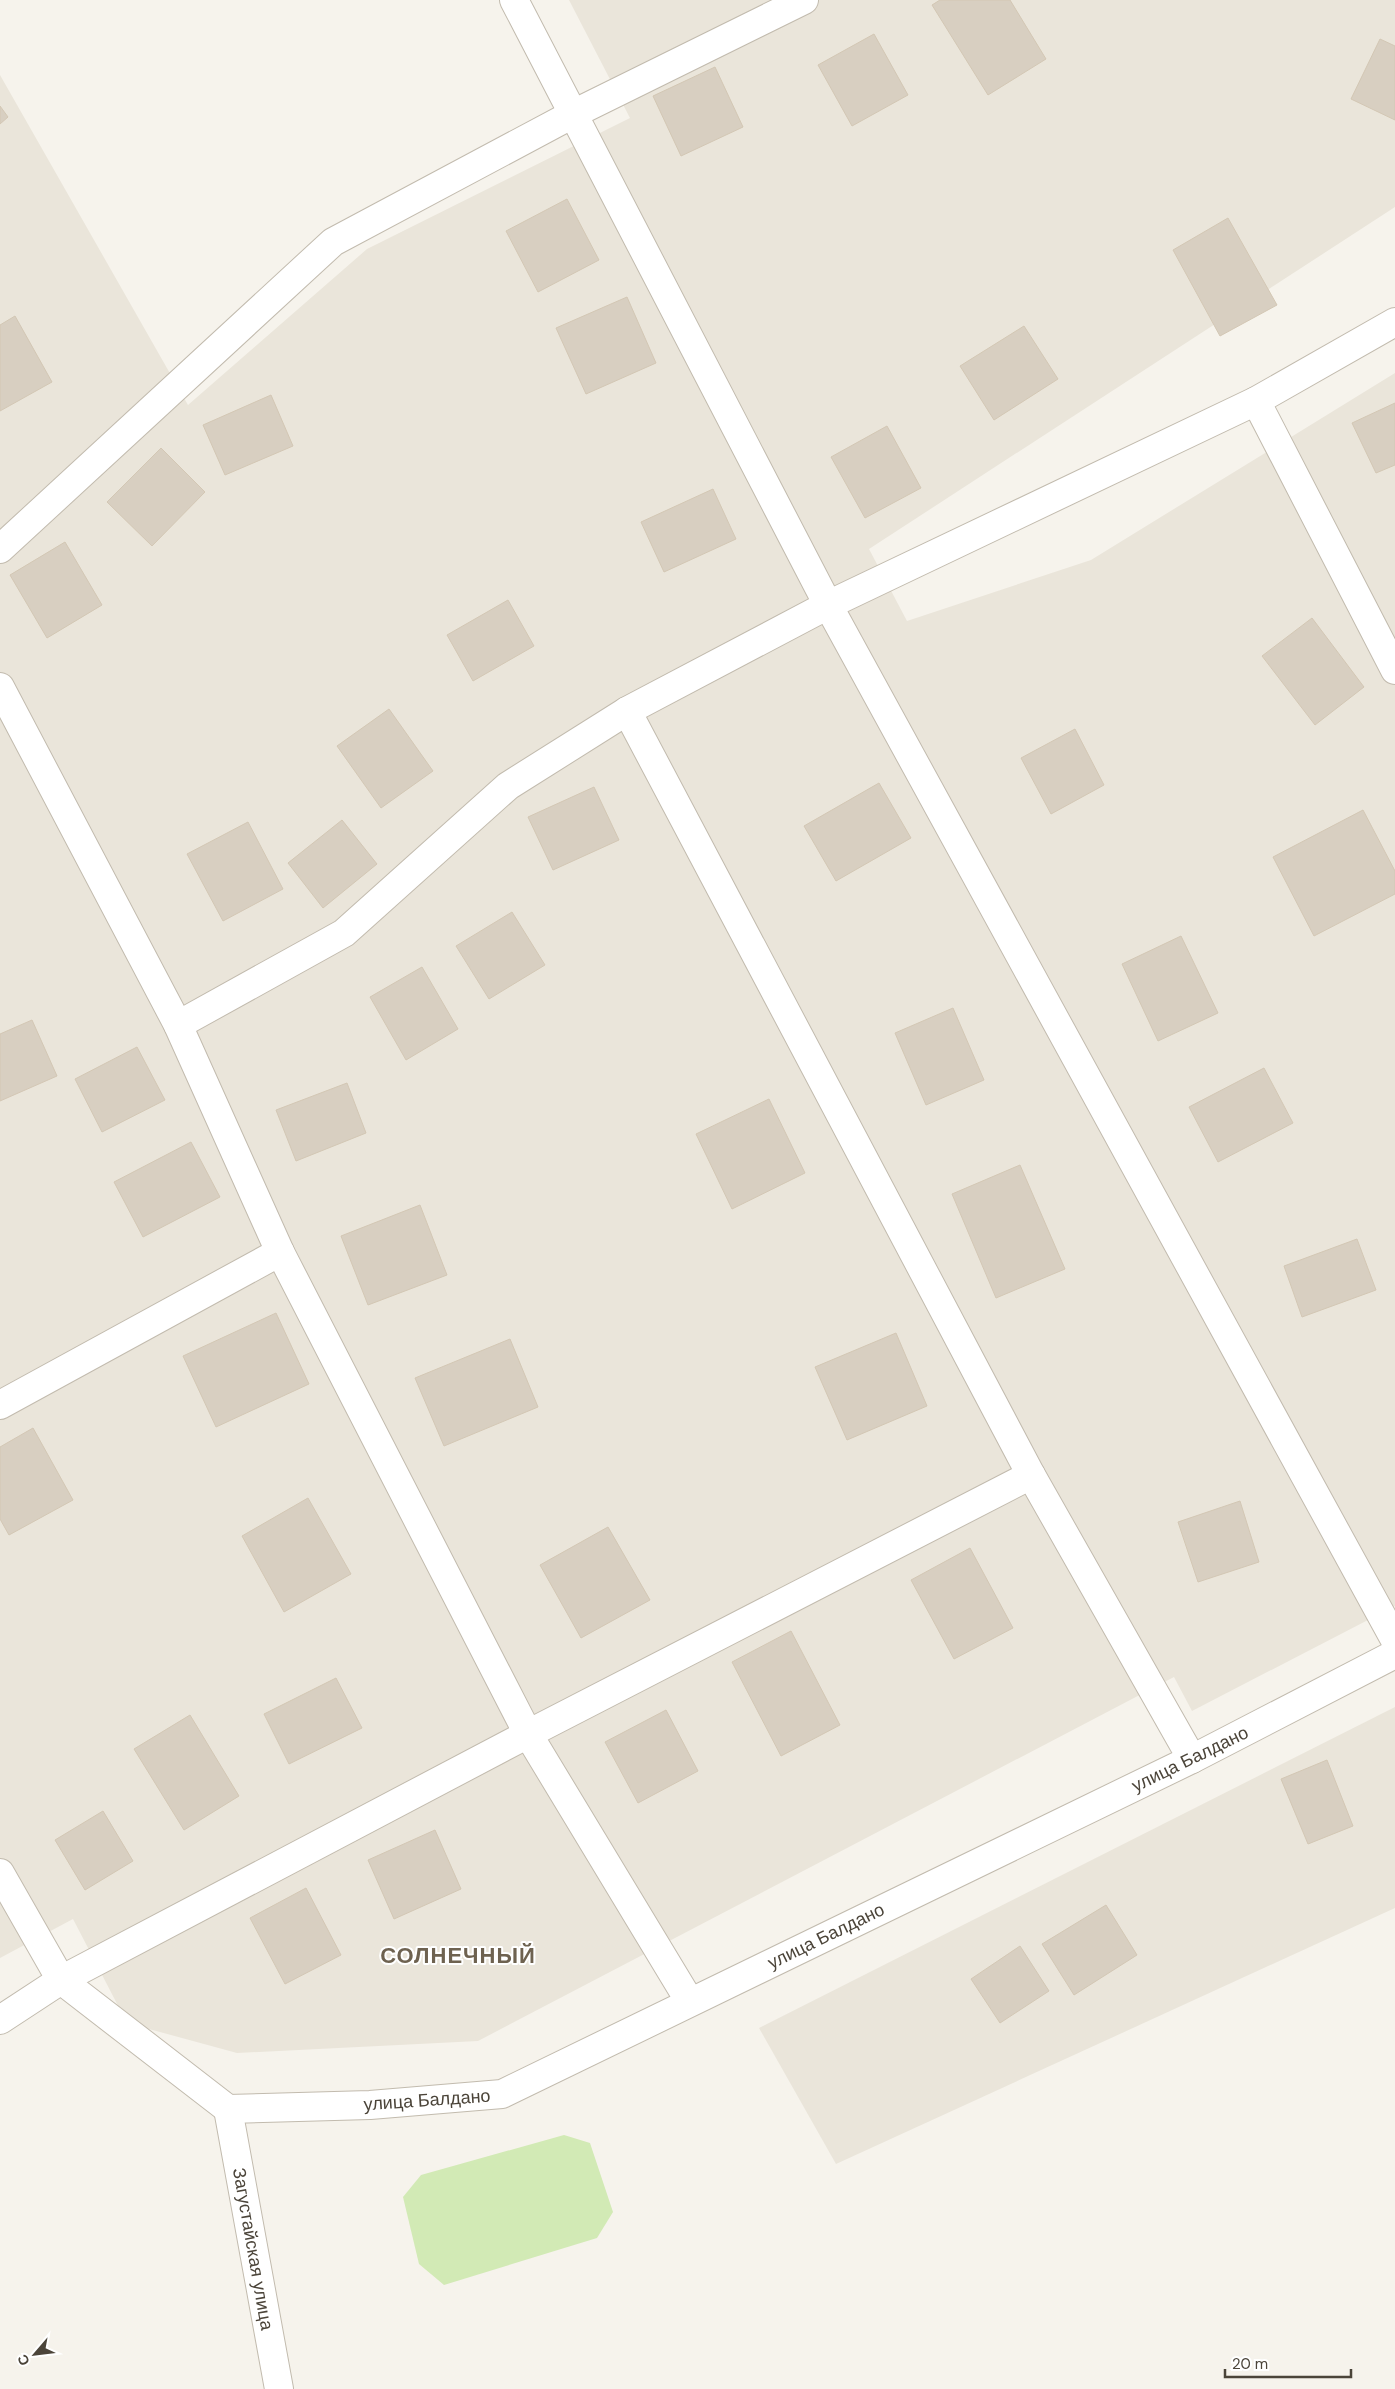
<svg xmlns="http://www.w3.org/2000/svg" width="1395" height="2389" viewBox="0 0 1395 2389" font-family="'DM Sans',sans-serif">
  <rect width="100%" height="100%" fill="#f6f3ec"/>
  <g fill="#eae5da">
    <polygon points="569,0 1395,0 1395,207 869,549 907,621 1091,560 1395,373 1395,1606 1192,1711 1174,1677 478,2041 237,2053 127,2023 73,1919 0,1958 0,75 188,405 367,249 630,118"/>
    <polygon points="1395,1707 1395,1908 836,2164 759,2028"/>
  </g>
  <polygon fill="#d2eab5" points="564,2135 590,2143 613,2212 597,2238 444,2285 419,2264 403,2197 421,2175"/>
  <g fill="#d8cfc1" stroke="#d3c7b4">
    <polygon points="940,0 1010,0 1046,59 988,95 932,5"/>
    <polygon points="874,34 908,95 852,126 818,65"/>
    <polygon points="1380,39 1395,46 1395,120 1351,99"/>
    <polygon points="715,67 743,127 681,156 653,96"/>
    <polygon points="0,106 8,117 0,124"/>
    <polygon points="567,199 599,260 538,292 506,231"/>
    <polygon points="1228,218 1277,305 1220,336 1173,250"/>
    <polygon points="627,297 656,363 586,394 556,328"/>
    <polygon points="15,316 52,382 0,411 0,325"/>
    <polygon points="1024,326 1058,379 994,420 960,366"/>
    <polygon points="271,395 293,446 225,475 203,425"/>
    <polygon points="1395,403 1395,465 1376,473 1352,423"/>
    <polygon points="887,426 921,488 865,518 831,457"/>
    <polygon points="161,448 205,492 152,546 107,502"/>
    <polygon points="713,489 736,539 664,572 641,522"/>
    <polygon points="65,542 102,605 47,638 10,575"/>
    <polygon points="508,600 534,646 473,681 447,635"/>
    <polygon points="1312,618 1364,687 1315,725 1262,656"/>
    <polygon points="389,709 433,771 381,808 337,746"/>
    <polygon points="1075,729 1104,785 1051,814 1021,758"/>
    <polygon points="879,783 911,838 836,881 804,826"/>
    <polygon points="594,787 619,840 553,870 528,817"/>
    <polygon points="1363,810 1395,871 1395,894 1314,936 1273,857"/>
    <polygon points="342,820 377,864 323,908 288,863"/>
    <polygon points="248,822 283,889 223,921 187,854"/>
    <polygon points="512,912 545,965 489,999 456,946"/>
    <polygon points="1181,936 1218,1013 1158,1041 1122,964"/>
    <polygon points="422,967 458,1029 406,1060 370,997"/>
    <polygon points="953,1008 984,1080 926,1105 895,1033"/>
    <polygon points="32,1020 57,1076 0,1101 0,1034"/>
    <polygon points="137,1047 165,1100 102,1132 75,1079"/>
    <polygon points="1264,1068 1293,1123 1218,1162 1189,1107"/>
    <polygon points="347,1083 366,1133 296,1161 276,1110"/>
    <polygon points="769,1099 805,1173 732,1209 696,1134"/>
    <polygon points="191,1142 220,1197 143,1237 114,1182"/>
    <polygon points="1020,1165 1065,1269 996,1298 952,1194"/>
    <polygon points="420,1205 447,1275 368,1305 341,1236"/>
    <polygon points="1357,1239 1376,1290 1302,1317 1284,1266"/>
    <polygon points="276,1313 309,1384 216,1427 183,1356"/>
    <polygon points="896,1333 927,1406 847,1440 815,1367"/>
    <polygon points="510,1339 538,1407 444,1446 415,1378"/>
    <polygon points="33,1428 73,1500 9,1535 0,1519 0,1447"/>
    <polygon points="308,1498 351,1574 284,1612 242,1536"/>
    <polygon points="1240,1501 1259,1562 1198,1582 1178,1522"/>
    <polygon points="608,1527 650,1600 581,1638 540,1565"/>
    <polygon points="970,1548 1013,1628 954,1659 911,1580"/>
    <polygon points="791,1631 840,1725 781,1756 732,1662"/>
    <polygon points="336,1678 362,1728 289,1764 264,1714"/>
    <polygon points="666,1710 698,1771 638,1803 605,1742"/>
    <polygon points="190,1715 239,1796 184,1830 134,1749"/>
    <polygon points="1327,1760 1353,1826 1308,1844 1281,1779"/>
    <polygon points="103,1811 133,1861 85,1890 55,1840"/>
    <polygon points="435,1830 461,1889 394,1919 368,1860"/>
    <polygon points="306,1888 341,1955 285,1984 250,1918"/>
    <polygon points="1106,1905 1137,1955 1074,1995 1042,1944"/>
    <polygon points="1020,1946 1049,1991 1000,2023 971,1979"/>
  </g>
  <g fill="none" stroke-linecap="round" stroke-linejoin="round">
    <defs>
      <g id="street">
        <polyline points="514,0 828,605 1395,1640"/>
        <polyline points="1256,401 1395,670"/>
        <polyline points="0,549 333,242 573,114 804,0"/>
        <polyline points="0,687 178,1025 280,1252 528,1734 690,2002"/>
        <polyline points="627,711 1031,1475 1192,1759"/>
        <polyline points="178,1025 344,933 508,786 627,711 828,605 1256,401 1395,322"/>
        <polyline points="0,1405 280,1252"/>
        <polyline points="0,1873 61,1980 228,2109"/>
        <polyline points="0,2020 61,1980 528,1734 1031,1475"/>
        <polyline points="228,2109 370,2105 502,2094 1192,1759 1395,1654"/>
        <polyline points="228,2109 279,2389"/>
      </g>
    </defs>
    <use href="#street" stroke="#c2bbae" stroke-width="30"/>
    <use href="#street" stroke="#fff" stroke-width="28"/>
  </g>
  <g text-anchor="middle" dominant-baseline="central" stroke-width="4" stroke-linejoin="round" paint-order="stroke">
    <g font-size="18" fill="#4b4439" stroke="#fff">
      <text transform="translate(1190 1759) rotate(-26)">улица Балдано</text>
      <text transform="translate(826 1936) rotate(-26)">улица Балдано</text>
      <text transform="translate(427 2100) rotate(-4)">улица Балдано</text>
      <text transform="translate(253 2249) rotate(80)">Загустайская улица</text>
    </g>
    <g font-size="22" font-weight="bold" letter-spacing="1" fill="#6e6250" stroke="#fff">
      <text x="458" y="1955">СОЛНЕЧНЫЙ</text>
    </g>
  </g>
  <g transform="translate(35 2354) rotate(242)" stroke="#ffffff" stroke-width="4" paint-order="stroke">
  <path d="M0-4L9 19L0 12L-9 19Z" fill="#4b4439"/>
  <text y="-8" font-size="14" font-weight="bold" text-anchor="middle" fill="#4b4439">С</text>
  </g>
  <path d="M1225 2369v8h126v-8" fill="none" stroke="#4b4439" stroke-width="2.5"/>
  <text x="1232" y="2369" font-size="15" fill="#4b4439" stroke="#ffffff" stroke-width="4" paint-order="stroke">20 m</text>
</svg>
